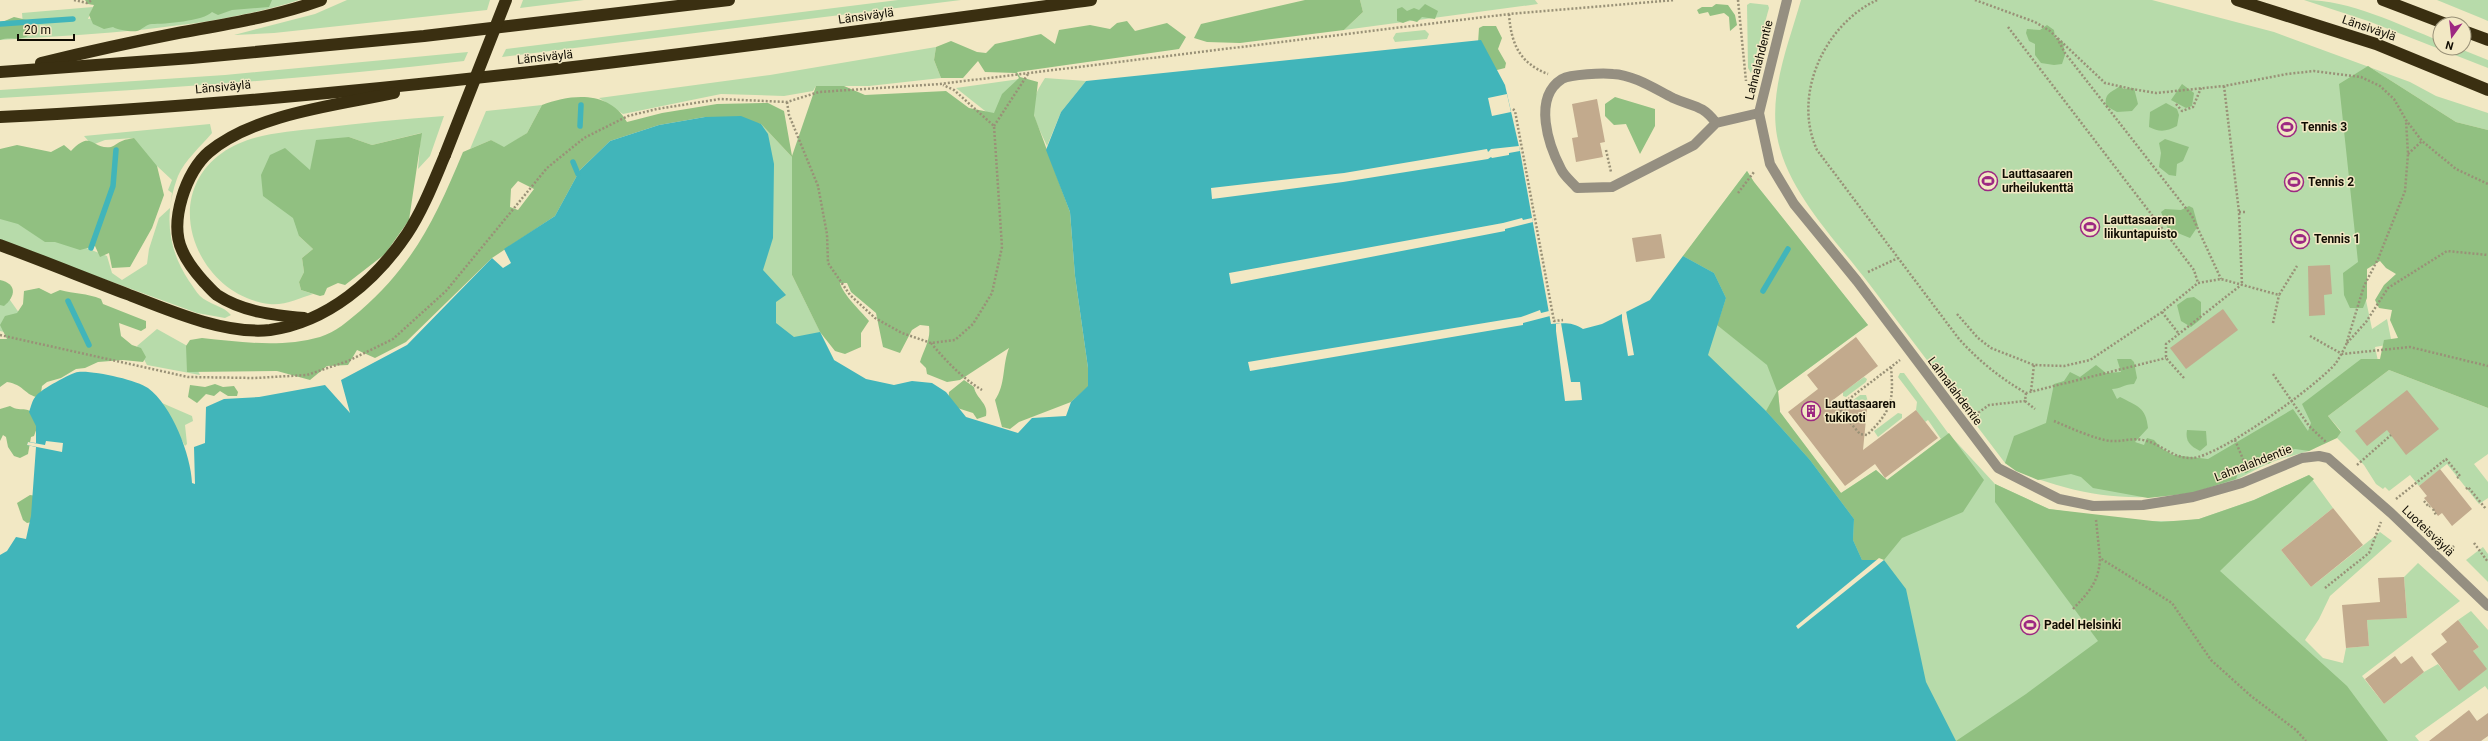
<svg xmlns="http://www.w3.org/2000/svg" width="2488" height="741" viewBox="0 0 2488 741" font-family="Roboto,sans-serif">
  <rect width="100%" height="100%" fill="#f2e8c4"/>
  <g fill="#b7dbaa">
    <path d="M 232,0 L 299,0 C 209,29 95,34 0,40 L 0,28 L 23,26 L 22,13 L 93,7 L 88,19 Z"/>
    <polygon points="347,0 490,0 487,10 274,33 234,35 315,14"/>
    <polygon points="523,0 584,0 520,8"/>
    <polygon points="898,0 961,0 502,57 506,49"/>
    <polygon points="1360,0 1535,0 1538,4 1344,30 1363,12"/>
    <path d="M 1801,0 L 2152,0 L 2274,32 L 2410,82 L 2436,96 L 2488,113 L 2488,130 L 2456,122 L 2368,66 L 2358,262 L 2372,329 L 2387,319 L 2392,344 L 2375,347 L 2381,375 L 2316,423 L 2315,448 L 2309,451 C 2295,455 2281,458 2268,464 C 2257,468 2247,475 2235,480 C 2180,500 2121,503 2064,487 C 2044,481 2023,476 2005,463 C 1960,404 1915,344 1870,285 C 1836,240 1787,192 1777,136 C 1769,90 1789,43 1801,0 Z"/>
    <path d="M 2304,0 C 2351,0 2397,24 2440,41 L 2440,48 L 2458,48 L 2488,60 L 2488,68 L 2368,21 Z"/>
    <polygon points="2437,0 2488,0 2488,21 2481,18"/>
    <polygon points="1750,3 1768,5 1769,8 1751,73 1748,68 1747,5"/>
    <polygon points="1425,30 1429,34 1427,39 1395,42 1393,38 1396,33"/>
    <polygon points="936,47 934,60 941,78 869,86 816,86 813,91 784,96 721,94 623,114 599,98 770,75"/>
    <path d="M 468,52 L 464,61 C 310,79 155,89 0,98 L 0,90 L 225,75 Z"/>
    <path d="M 1045,78 L 1086,81 L 1061,112 L 1047,146 C 1034,116 1025,108 1045,78 Z"/>
    <polygon points="1020,79 994,118 956,88"/>
    <polygon points="542,105 527,133 504,148 491,140 470,149 486,111"/>
    <path d="M 444,116 L 430,156 L 418,169 L 421,133 L 372,145 L 349,137 L 299,236 L 313,249 L 302,258 L 304,272 L 299,282 L 301,290 L 313,294 C 300,298 284,306 269,304 C 198,295 158,198 222,153 C 250,133 287,132 320,128 C 361,123 402,119 444,116 Z"/>
    <path d="M 210,124 L 212,133 C 201,146 185,160 178,176 C 164,213 167,248 189,281 C 193,286 196,292 200,296 C 208,304 224,306 231,315 L 225,318 L 197,313 L 0,241 L 0,215 L 107,256 L 112,273 L 122,280 L 147,264 L 149,249 L 159,218 L 170,208 L 172,193 L 168,190 L 172,180 L 157,166 L 138,154 L 134,138 L 105,140 L 92,145 L 84,136 Z"/>
    <polygon points="761,124 792,157 792,275 834,360 555,216 580,170"/>
    <polygon points="1747,171 1754,182 1868,325 1778,391 1780,412 1841,493 1876,470 1887,480 1941,439 1928,420 1925,422 1916,410 1917,402 1898,377 1900,373 1904,373 1948,433 1995,484 2049,509 2133,521 2184,521 2199,519 2254,500 2309,475 2333,508 2281,550 2311,587 2380,532 2392,541 2330,596 2319,619 2305,640 2323,658 2343,663 2346,648 2369,646 2367,620 2407,617 2404,577 2418,563 2460,601 2362,676 2384,704 2424,672 2438,664 2459,690 2473,651 2479,647 2458,620 2471,611 2488,630 2488,690 2485,686 2415,736 2419,741 1927,741 1890,605 1650,300"/>
    <polygon points="0,286 27,324 14,334 0,331"/>
    <polygon points="157,329 191,348 193,361 200,375 147,365 137,346"/>
    <polygon points="2389,370 2488,408 2488,454 2474,464 2488,482 2488,498 2479,504 2447,464 2419,486 2410,475 2389,491 2385,487 2383,489 2376,484 2364,465 2337,438 2341,431 2328,416"/>
    <polygon points="1864,377 1867,379 1866,382 1846,397 1843,396 1843,392"/>
    <polygon points="1860,395 1866,395 1869,405 1867,407 1864,403 1856,408 1846,409 1849,403"/>
    <polygon points="162,403 192,416 193,421 185,425 187,444 185,446"/>
    <polygon points="1898,413 1902,414 1902,418 1878,437 1874,431"/>
    <polygon points="2483,547 2488,554 2488,582 2466,560"/>
  </g>
  <g fill="#91c081" fill-rule="evenodd">
    <path d="M 85,0 L 272,0 L 269,7 L 232,10 L 218,15 L 212,12 C 204,21 164,24 152,24 C 146,24 142,30 137,31 C 131,32 118,30 113,27 L 104,29 L 93,24 L 89,15 L 94,5 L 88,4 Z"/>
    <polygon points="1305,0 1360,0 1363,12 1344,30 1240,43 1207,42 1194,38 1201,24"/>
    <polygon points="1425,4 1438,11 1435,19 1422,17 1417,22 1410,20 1403,23 1397,21 1397,9 1402,7 1407,11 1414,8 1419,10"/>
    <polygon points="1716,4 1728,5 1735,15 1737,25 1730,31 1729,17 1724,13 1710,16 1708,12 1699,14 1697,10 1702,7 1712,7"/>
    <path d="M 14,17 L 27,20 L 32,32 C 24,43 10,36 0,40 L 0,23 Z"/>
    <path d="M 1127,21 L 1135,31 L 1167,23 L 1186,37 L 1179,49 L 1017,72 L 1020,77 L 1038,82 L 1034,115 L 1070,212 L 1075,276 L 1088,368 L 1089,386 L 1071,402 L 1019,422 L 1010,429 L 1002,427 L 995,400 C 1006,384 1002,366 1009,348 L 960,380 L 947,382 L 927,374 L 926,368 L 920,362 C 924,349 931,340 929,326 L 920,325 L 912,330 L 900,353 L 883,347 L 876,313 L 851,292 L 847,283 L 840,283 C 843,295 861,311 869,321 L 861,333 L 861,347 L 845,354 L 835,351 L 820,332 L 792,275 L 792,157 L 761,124 L 705,117 L 659,125 L 610,141 L 580,170 L 555,216 L 492,258 L 406,342 L 375,358 L 357,350 L 348,365 L 327,366 L 310,380 L 277,371 L 187,372 L 186,346 L 190,340 L 202,338 C 241,342 281,348 320,337 C 336,332 348,321 360,311 C 414,264 436,217 463,152 L 491,140 L 504,147 L 527,133 L 542,105 C 571,94 609,90 627,122 L 662,113 L 717,104 L 768,103 L 784,111 L 792,156 L 816,86 L 844,86 L 865,95 L 946,91 L 969,108 L 994,113 L 1002,94 L 1019,78 L 1016,73 L 985,72 L 978,61 L 963,78 L 941,78 L 934,60 L 936,47 L 951,41 L 977,52 L 986,53 L 995,44 L 1041,34 L 1055,44 L 1059,30 L 1090,25 L 1110,29 L 1117,23 ZM 518,181 L 534,189 L 518,210 L 510,207 L 511,189 Z"/>
    <polygon points="2047,25 2054,30 2055,38 2063,42 2065,55 2062,64 2054,65 2041,63 2035,55 2035,44 2029,41 2026,33 2027,29 2040,30"/>
    <polygon points="1483,26 1496,26 1502,38 1498,49 1506,63 1505,68 1493,71 1478,43 1479,28"/>
    <path d="M 2368,66 L 2456,122 L 2488,130 L 2488,408 L 2389,370 L 2328,416 L 2341,432 L 2337,438 L 2309,451 L 2295,449 L 2280,452 L 2277,459 L 2268,464 L 2261,464 L 2246,473 L 2239,471 L 2236,479 L 2192,493 L 2148,498 L 2093,488 L 2081,477 L 2071,474 L 2038,480 L 2016,471 L 2005,463 L 2014,436 L 2046,423 L 2054,384 L 2064,381 L 2070,372 L 2080,377 L 2096,365 L 2106,373 L 2121,372 L 2117,359 L 2131,359 L 2134,362 L 2137,378 L 2134,384 C 2125,384 2120,389 2112,389 L 2117,399 L 2120,397 C 2137,406 2146,407 2148,428 L 2135,442 L 2144,445 L 2147,438 L 2154,440 L 2161,448 L 2173,455 L 2208,459 L 2293,409 L 2308,431 L 2311,423 L 2302,404 L 2361,359 L 2380,359 L 2384,340 L 2398,338 L 2390,320 L 2392,310 L 2379,308 L 2375,300 L 2384,285 L 2396,274 L 2386,268 L 2380,261 L 2367,269 L 2367,298 L 2363,308 L 2350,308 L 2344,295 L 2343,273 L 2358,262 L 2339,84 Z"/>
    <polygon points="2182,84 2194,93 2192,106 2186,108 2171,100"/>
    <path d="M 2121,85 L 2123,89 L 2134,88 L 2138,104 L 2132,111 L 2117,112 L 2106,106 C 2104,92 2112,93 2121,85 Z"/>
    <polygon points="1615,97 1655,109 1655,126 1640,154 1626,124 1614,125 1605,116 1605,104"/>
    <path d="M 2166,103 L 2177,109 L 2179,115 L 2177,126 C 2166,132 2159,132 2149,127 L 2150,112 Z"/>
    <polygon points="422,133 409,220 385,254 345,285 338,283 327,288 324,295 320,296 301,290 299,282 304,272 302,258 313,249 299,236 293,218 263,196 261,175 270,155 285,148 310,170 316,140 349,137 372,145"/>
    <path d="M 134,138 L 157,166 L 164,195 L 152,228 L 130,267 L 112,268 L 109,253 L 100,257 L 95,246 L 80,250 L 55,242 L 45,242 L 18,224 L 0,219 L 0,149 L 17,145 L 51,152 L 64,145 L 71,151 C 92,129 92,150 111,147 C 115,146 118,142 122,141 C 126,139 130,139 134,138 Z"/>
    <polygon points="2165,139 2189,147 2183,161 2177,164 2176,176 2169,175 2159,167 2161,153 2159,143"/>
    <polygon points="1747,171 1754,182 1868,325 1778,391 1780,412 1841,493 1876,470 1887,480 1949,433 1984,480 1963,512 1902,538 1884,560 1862,560 1853,540 1854,519 1810,460 1766,411 1777,391 1767,365 1717,325 1726,298 1714,273 1683,256"/>
    <polygon points="2189,206 2193,208 2198,226 2190,238 2168,229 2161,212 2165,209 2181,210"/>
    <path d="M 0,280 C 17,284 16,296 4,306 L 0,305 Z"/>
    <path d="M 39,288 L 51,294 L 60,290 C 74,294 87,293 101,299 L 103,304 L 146,321 L 146,328 L 141,331 L 119,323 L 121,336 L 132,345 L 141,348 L 146,357 L 143,362 L 123,360 L 98,362 L 85,368 L 76,369 L 61,378 L 47,382 L 42,386 L 41,393 L 36,397 C 23,393 24,385 7,382 L 0,387 L 0,339 L 7,339 L 0,325 L 5,316 L 17,313 L 23,304 L 24,291 Z"/>
    <polygon points="2194,297 2201,302 2201,319 2191,327 2181,321 2177,305 2187,298"/>
    <path d="M 964,380 L 974,387 C 976,399 989,403 986,416 L 977,419 L 973,413 L 948,405 L 949,392 Z"/>
    <polygon points="215,384 223,387 234,386 238,392 237,396 228,396 220,391 214,396 206,394 197,403 188,397 190,385 205,387"/>
    <path d="M 10,406 C 23,414 28,402 39,422 L 34,436 L 31,437 L 28,454 L 20,458 L 14,456 L 8,447 L 6,437 L 3,435 L 0,441 L 0,409 Z"/>
    <path d="M 2187,430 L 2206,431 L 2207,445 L 2200,451 C 2190,446 2185,441 2187,430 Z"/>
    <polygon points="2309,475 2314,479 2220,571 2347,686 2388,741 1956,741 2026,694 2098,641 1995,502 1995,484 2049,509 2161,522 2199,519 2254,500"/>
    <polygon points="30,495 37,496 37,521 27,523 23,520 17,503"/>
  </g>
  <path fill="#41b5ba" d="M 1481,40 L 1505,85 L 1520,151 L 1551,324 C 1563,323 1573,322 1583,329 L 1602,324 L 1650,300 L 1683,256 L 1714,273 L 1726,298 L 1708,355 L 1766,411 L 1810,460 L 1854,519 L 1853,540 L 1862,560 L 1884,560 L 1906,589 L 1926,682 L 1956,741 L 0,741 L 0,555 L 7,551 L 16,537 L 26,539 L 31,516 L 36,447 L 27,445 L 28,442 L 36,443 L 36,426 L 29,412 C 31,407 32,400 36,396 C 40,390 71,373 78,372 C 92,370 137,380 148,388 C 172,406 191,455 192,483 L 195,484 L 194,447 L 205,443 L 206,407 L 224,399 L 259,397 L 325,385 L 350,413 L 341,380 L 407,345 L 492,258 L 503,268 L 511,263 L 504,249 L 555,216 L 580,170 L 610,141 L 659,125 L 705,117 L 741,116 L 761,124 L 768,134 L 774,164 L 773,238 L 763,270 L 786,295 L 776,302 L 776,323 L 794,337 L 820,332 L 834,360 L 866,379 L 894,385 L 912,381 L 932,383 L 946,392 L 966,417 L 1018,433 L 1032,418 L 1066,416 L 1071,402 L 1088,386 L 1088,368 L 1075,276 L 1070,212 L 1046,150 L 1061,112 L 1086,81 Z"/>
  <g fill="#f2e8c4">
    <polygon points="1507,94 1511,112 1492,116 1488,98"/>
    <polygon points="1519,146 1520,151 1509,153 1509,155 1492,158 1491,157 1488,159 1343,182 1212,199 1211,188 1344,173 1487,149 1488,152 1491,149"/>
    <polygon points="1522,218 1523,220 1532,218 1533,222 1505,229 1505,231 1231,284 1229,273 1503,223"/>
    <polygon points="1540,310 1541,313 1549,311 1550,316 1523,323 1523,325 1250,371 1248,362 1521,317"/>
    <polygon points="1626,311 1634,355 1628,356 1622,320 1622,312"/>
    <polygon points="1561,323 1571,382 1580,382 1582,400 1565,401 1556,331 1556,324"/>
    <polygon points="46,441 63,443 62,452 27,445 28,442 45,445"/>
    <polygon points="1879,558 1884,560 1798,629 1796,626"/>
  </g>
  <g fill="none" stroke-linecap="round" stroke-linejoin="round">
    <g stroke="#41b5ba" stroke-width="5.5">
      <polyline points="0,24 73,19"/>
      <polyline points="580,126 581,105"/>
      <polyline points="573,162 578,174"/>
      <polyline points="91,248 113,186 116,150"/>
      <polyline points="1763,291 1788,249"/>
      <polyline points="68,301 89,345"/>
    </g>
  </g>
  <g fill="#c2aa8d">
    <polygon points="1597,99 1605,142 1600,143 1603,157 1576,162 1572,138 1578,137 1572,104"/>
    <polygon points="1661,234 1665,258 1636,262 1632,238"/>
    <polygon points="2330,265 2332,294 2324,295 2325,315 2309,316 2308,266"/>
    <polygon points="2223,309 2238,330 2186,369 2170,348"/>
    <polygon points="1856,337 1878,366 1833,400 1867,409 1863,450 1916,410 1938,438 1885,478 1875,464 1845,486 1788,412 1818,389 1807,375"/>
    <polygon points="2407,390 2439,429 2406,455 2387,430 2367,446 2355,431"/>
    <polygon points="2440,469 2472,509 2452,526 2442,513 2438,516 2433,509 2424,498 2427,496 2419,486"/>
    <polygon points="2333,508 2363,545 2311,587 2281,550"/>
    <polygon points="2404,577 2407,618 2367,620 2369,646 2346,648 2342,605 2380,602 2378,578"/>
    <polygon points="2458,620 2479,647 2473,651 2487,669 2459,691 2431,654 2447,642 2441,634"/>
    <polygon points="2395,656 2401,664 2412,656 2424,672 2384,704 2365,679"/>
    <polygon points="2469,710 2477,721 2488,713 2488,736 2481,741 2429,741"/>
  </g>
  <g fill="none" stroke-linecap="round" stroke-linejoin="round">
    <g stroke="#999177" stroke-width="2.5" stroke-dasharray="2 2" stroke-linecap="butt">
      <polyline points="74,0 87,3 92,0"/>
      <polyline points="1738,0 1746,81"/>
      <path d="M 1877,0 C 1824,25 1792,95 1817,150 L 1959,339 C 1979,361 2000,378 2026,393 L 2166,358"/>
      <polyline points="1975,0 2035,22 2050,31 2105,83 2132,89 2156,93 2224,86 2287,74 2314,71 2361,77 2380,86 2394,99 2406,120 2422,141 2456,169 2488,184"/>
      <path d="M 1509,14 C 1511,43 1519,63 1548,74"/>
      <polyline points="2008,27 2194,270 2198,283"/>
      <polyline points="2057,38 2065,53 2192,216 2221,279"/>
      <polyline points="2224,86 2239,212 2242,285"/>
      <polyline points="787,102 789,115 818,186 827,234 828,263 850,295 875,318 902,333 931,343 955,340 973,324 992,293 1002,247 994,126 954,90 943,85"/>
      <polyline points="2176,104 2182,111 2193,107 2201,88"/>
      <polyline points="1513,109 1515,111 1554,321 1563,320"/>
      <polyline points="994,126 1028,74"/>
      <polyline points="1606,150 1611,172"/>
      <polyline points="2408,154 2422,141"/>
      <polyline points="1738,193 1754,172"/>
      <polyline points="2239,212 2247,212"/>
      <polyline points="1868,272 1898,258"/>
      <polyline points="2162,312 2179,334"/>
      <polyline points="1957,314 1978,338 1991,348 2034,365 2064,366 2090,360 2162,312 2198,283 2221,279 2279,295 2297,266"/>
      <polyline points="2273,323 2279,295"/>
      <polyline points="0,335 188,377 255,378 307,375 348,361 393,339 446,291 547,168 584,138 628,116 657,109 720,99 787,102 819,92 940,84 1509,14 1675,0"/>
      <polyline points="2310,336 2342,354 2410,347 2488,366"/>
      <path d="M 931,343 C 946,361 962,378 982,390"/>
      <polyline points="2347,343 2366,322 2388,288 2447,251 2488,255"/>
      <path d="M 1891,367 C 1894,402 1891,411 1867,435 L 1860,434 L 1841,412 L 1841,405 L 1900,360"/>
      <polyline points="2273,374 2309,426 2327,443"/>
      <polyline points="2184,378 2166,358 2166,344 2241,285"/>
      <polyline points="2031,391 2034,365"/>
      <polyline points="2026,393 2025,401 2035,409"/>
      <polyline points="1975,415 1989,405 2025,401"/>
      <path d="M 2054,421 C 2068,427 2097,440 2111,441 C 2124,442 2134,436 2150,442 C 2164,447 2176,459 2192,458 C 2219,457 2318,385 2336,363 C 2340,357 2343,351 2346,345 L 2364,286 L 2378,259 L 2405,191 L 2408,154 L 2406,120"/>
      <polyline points="2235,440 2245,464 2248,466"/>
      <polyline points="2357,465 2391,435"/>
      <polyline points="2466,489 2468,487 2486,509"/>
      <polyline points="2396,499 2446,459 2460,476 2457,478"/>
      <polyline points="2424,501 2429,507 2430,506"/>
      <polyline points="2433,509 2436,515"/>
      <polyline points="2096,520 2100,558 2172,603 2211,660 2251,696 2296,730 2306,741"/>
      <polyline points="2474,543 2488,562"/>
      <polyline points="2450,550 2454,546"/>
      <polyline points="2325,588 2369,553 2381,522"/>
      <path d="M 2073,609 C 2088,593 2099,582 2100,559"/>
    </g>
    <path stroke="#958f81" stroke-width="10" d="M 1716,123 L 1694,145 L 1612,187 L 1577,188 C 1572,182 1564,176 1561,169 C 1549,146 1532,98 1562,79 C 1571,74 1603,73 1613,74 C 1634,75 1655,89 1673,98 C 1693,107 1702,104 1716,123 L 1759,113"/>
    <polyline stroke="#958f81" stroke-width="10" points="1787,0 1759,113 1770,164 1794,204 1857,281 1998,468 2059,499 2093,506 2143,505 2193,497 2242,483 2302,458 2319,456 2328,458 2391,513 2488,606"/>
    <g stroke="#3a2f11" stroke-width="12">
      <polyline points="2237,0 2376,44 2488,90"/>
      <polyline points="2383,0 2446,24"/>
      <polyline points="2464,31 2488,40"/>
      <path d="M 41,63 C 87,52 132,42 178,33 C 227,24 274,17 321,0"/>
      <polyline points="0,72 192,58 424,36 729,0"/>
      <path d="M 0,117 C 366,99 728,49 1091,0"/>
      <path d="M 0,245 C 43,261 85,278 127,294 C 168,310 225,335 270,330 C 328,322 376,280 407,234 C 423,210 434,181 445,155"/>
      <path d="M 304,318 C 273,315 243,312 217,295 C 212,291 208,286 204,282 C 195,272 187,262 182,250 C 169,222 186,171 209,152 C 254,114 337,105 394,93"/>
    </g>
    <polyline stroke="#3a2f11" stroke-width="12" points="445,155 506,0"/>
  </g>
  <defs>
    <symbol id="stadium-ring" viewBox="-11 -11 22 22"><circle r="9.5" fill="#f2e8c4" stroke="#9d2882" stroke-width="1.5"/><path d="M0-5a6.5 5 0 1 0 0 10a6.5 5 0 1 0 0-10ZM-3.5-1.8h7v3.6h-7Z" fill="#9d2882"/></symbol>
    <symbol id="building-ring" viewBox="-11 -11 22 22"><circle r="9.5" fill="#f2e8c4" stroke="#9d2882" stroke-width="1.5"/><path d="M-4-6H4V6H1V3H-1V6H-4ZM-2.5-4.3h1.7v1.8h-1.7ZM.8-4.3h1.7v1.8H.8ZM-2.5-1h1.7V.8h-1.7ZM.8-1h1.7V.8H.8Z" fill="#9d2882"/></symbol>
  </defs>
  <g fill-rule="evenodd">
    <use href="#stadium-ring" x="2276" y="116" width="22" height="22"/>
    <use href="#stadium-ring" x="1977" y="170" width="22" height="22"/>
    <use href="#stadium-ring" x="2283" y="171" width="22" height="22"/>
    <use href="#stadium-ring" x="2079" y="216" width="22" height="22"/>
    <use href="#stadium-ring" x="2289" y="228" width="22" height="22"/>
    <use href="#building-ring" x="1800" y="400" width="22" height="22"/>
    <use href="#stadium-ring" x="2019" y="614" width="22" height="22"/>
  </g>
  <g text-anchor="middle" dominant-baseline="central" stroke-width="3" stroke-linejoin="round" paint-order="stroke">
    <g font-size="12" fill="#110d03" stroke="#f2e8c4">
      <text transform="translate(866 16) rotate(-8)">Länsiväylä</text>
      <text transform="translate(2369 28) rotate(19)">Länsiväylä</text>
      <text transform="translate(545 57) rotate(-6)">Länsiväylä</text>
      <text transform="translate(1759 60) rotate(-76)">Lahnalahdentie</text>
      <text transform="translate(223 87) rotate(-5)">Länsiväylä</text>
      <text transform="translate(1955 391) rotate(53)">Lahnalahdentie</text>
      <text transform="translate(2253 463) rotate(-21)">Lahnalahdentie</text>
      <text transform="translate(2428 531) rotate(44)">Luoteisväylä</text>
    </g>
    <g font-size="12" font-weight="bold" fill="#110d03" stroke="#f2e8c4" text-anchor="start">
      <text x="2301" y="127">Tennis 3</text>
      <text x="2002" y="174">Lauttasaaren<tspan x="2002" dy="14">urheilukenttä</tspan></text>
      <text x="2308" y="182">Tennis 2</text>
      <text x="2104" y="220">Lauttasaaren<tspan x="2104" dy="14">liikuntapuisto</tspan></text>
      <text x="2314" y="239">Tennis 1</text>
      <text x="1825" y="404">Lauttasaaren<tspan x="1825" dy="14">tukikoti</tspan></text>
      <text x="2044" y="625">Padel Helsinki</text>
    </g>
  </g>
  <g transform="translate(2452 36) rotate(195)"><circle r="19" fill="#f2e8c4" stroke="#989077"/>
  <path d="M0-3L7 15L0 10L-7 15Z" fill="#9d2882"/>
  <text y="-6" font-size="11" font-weight="bold" text-anchor="middle" fill="#110d03">N</text>
  </g>
  <path d="M18 34v6h56v-6" fill="none" stroke="#110d03" stroke-width="2"/>
  <text x="24" y="34" font-size="12" fill="#110d03" stroke="#f2e8c4" stroke-width="3" paint-order="stroke">20 m</text>
</svg>
